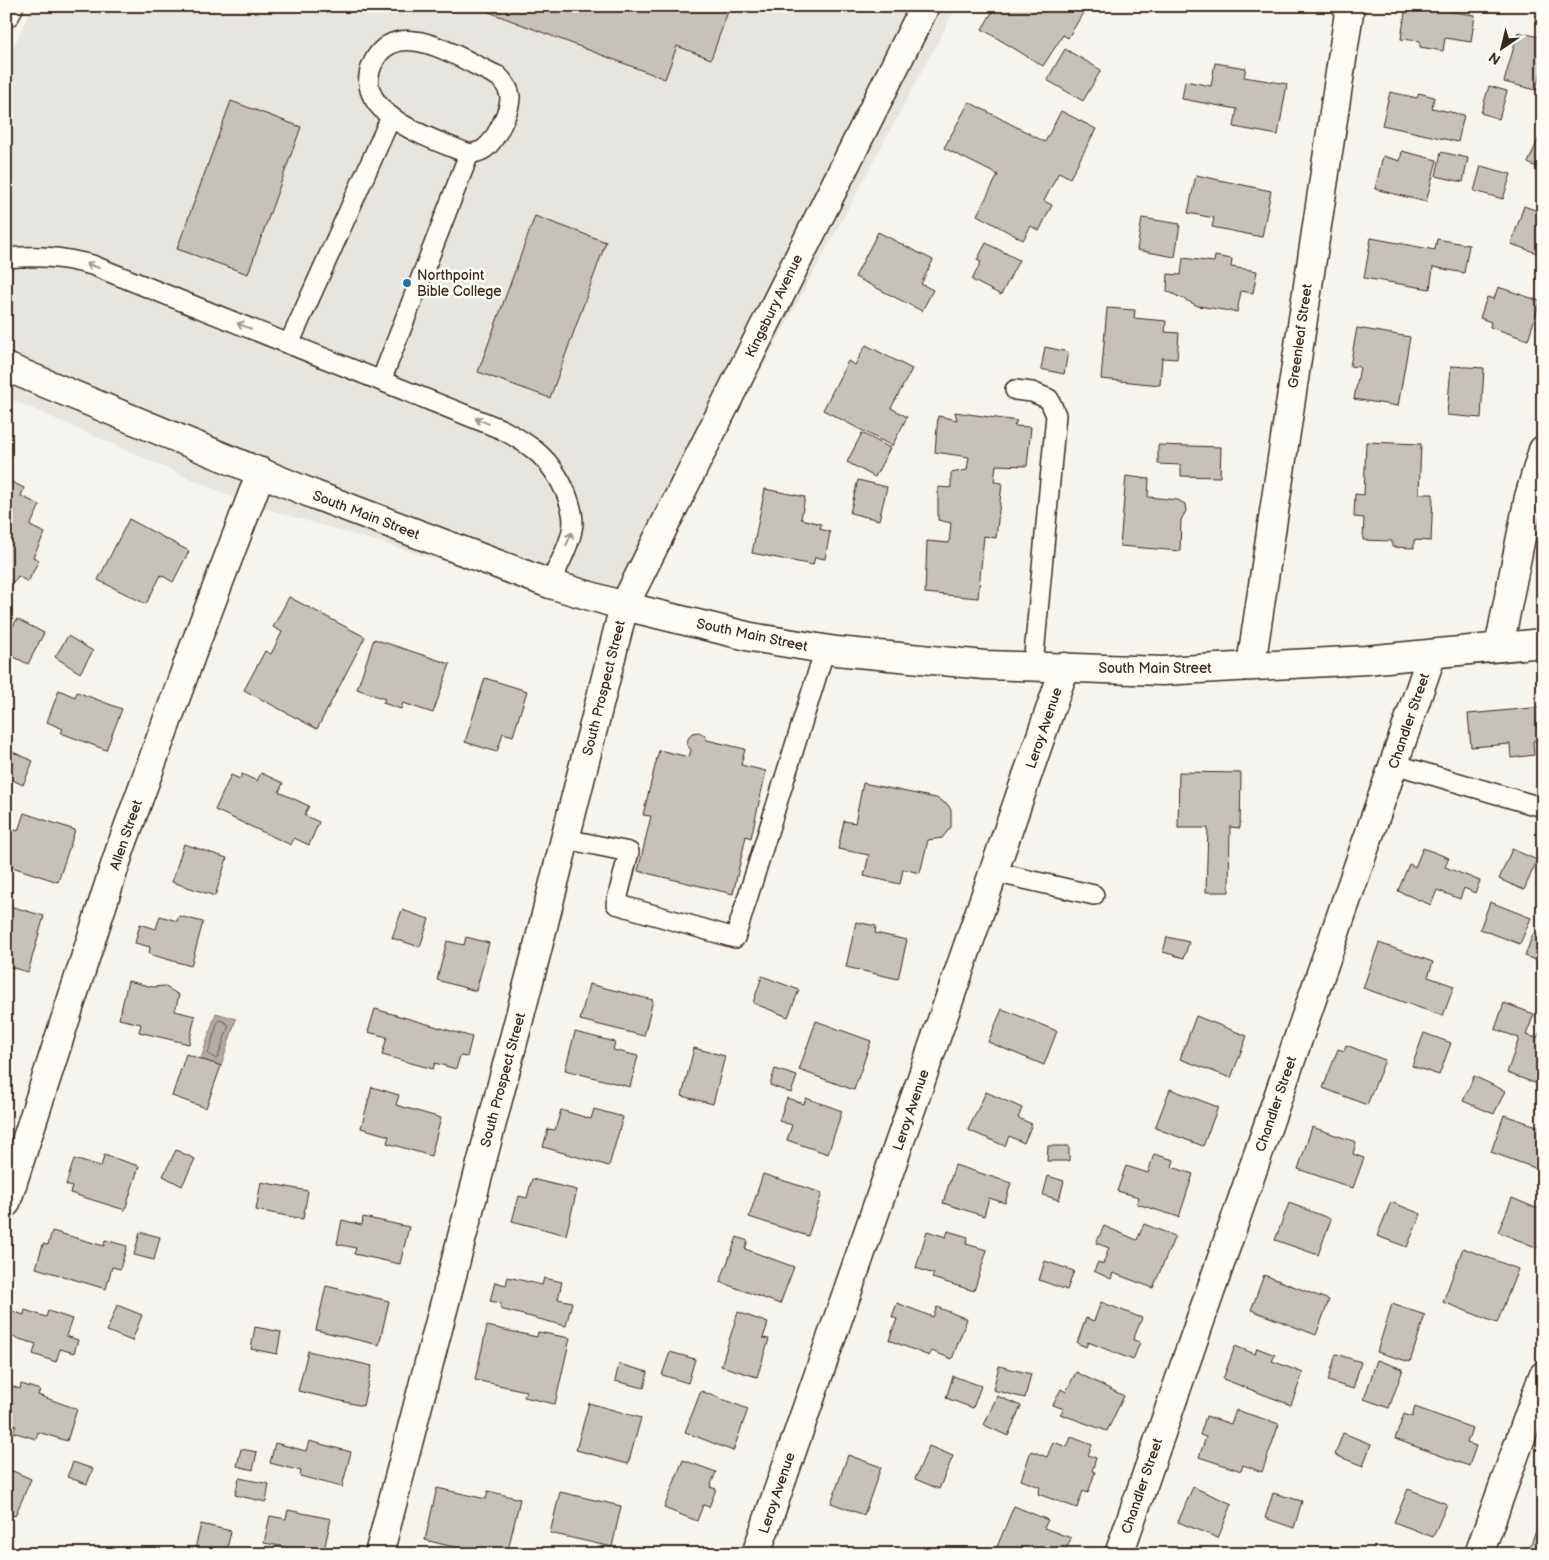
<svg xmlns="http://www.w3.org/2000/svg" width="1549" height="1560" viewBox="0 0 1549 1560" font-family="'Balsamiq Sans',sans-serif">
  <rect width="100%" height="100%" fill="#f5f4ee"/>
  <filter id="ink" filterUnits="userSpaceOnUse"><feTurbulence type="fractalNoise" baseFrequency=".02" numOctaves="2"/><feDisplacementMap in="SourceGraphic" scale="10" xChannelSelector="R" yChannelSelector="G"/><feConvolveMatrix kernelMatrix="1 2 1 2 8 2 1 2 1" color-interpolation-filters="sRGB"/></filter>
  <g filter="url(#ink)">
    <polygon fill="#e7e5df" points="32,6 957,6 629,616 246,503 6,397 6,64"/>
    <polygon fill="#b4aca4" stroke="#84786e" points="216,1013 236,1019 221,1066 201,1059"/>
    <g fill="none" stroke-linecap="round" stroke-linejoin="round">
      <polygon stroke="#6b5e54" stroke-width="1" points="221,1020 229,1025 218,1057 216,1059 208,1054 218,1021"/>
    </g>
    <g fill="#c7c1bb" stroke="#3b2a1e">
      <polygon points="473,6 648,6 656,10 657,6 730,6 711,59 677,46 665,79"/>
      <polygon points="996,6 1042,8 1043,6 1083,6 1086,8 1068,38 1063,35 1043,66 982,29"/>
      <polygon points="1406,6 1446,6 1446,11 1475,15 1471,42 1445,38 1443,51 1420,47 1420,41 1401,39"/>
      <polygon points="1518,32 1543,38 1543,65 1536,90 1504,82"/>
      <polygon points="1065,49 1101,70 1083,101 1047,80"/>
      <polygon points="1215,63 1246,68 1244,77 1287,84 1278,135 1234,127 1237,109 1182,99 1185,81 1211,86"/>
      <polygon points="1489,86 1507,91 1499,119 1481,113"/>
      <polygon points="1390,92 1417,98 1419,93 1434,97 1432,108 1464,115 1458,142 1382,125"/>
      <polygon points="231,101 301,127 248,274 177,249"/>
      <polygon points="969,102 1045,142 1061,111 1096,129 1070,178 1059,172 1044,201 1052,205 1039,231 1031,226 1023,240 977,215 998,175 944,148"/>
      <polygon points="1541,133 1543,134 1543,170 1528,163"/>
      <polygon points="1402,151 1437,160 1426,202 1375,189 1383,156 1400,161"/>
      <polygon points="1441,152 1468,158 1463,182 1436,176"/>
      <polygon points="1481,166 1511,174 1503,199 1474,191"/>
      <polygon points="1196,175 1271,191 1262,237 1212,227 1214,218 1188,213"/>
      <polygon points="1524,206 1543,213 1543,255 1511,244"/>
      <polygon points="535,216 606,242 550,398 478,372"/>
      <polygon points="1142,218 1180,224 1175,257 1137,250"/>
      <polygon points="878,232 933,260 921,284 933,290 922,311 855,277"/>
      <polygon points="1371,238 1435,250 1437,239 1469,245 1464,273 1433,267 1430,289 1364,278"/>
      <polygon points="986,243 1019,260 1001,295 972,280 981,262 977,260"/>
      <polygon points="1215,256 1232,259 1231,267 1257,271 1253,293 1241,291 1237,312 1198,306 1167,291 1168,274 1181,275 1183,258 1214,262"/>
      <polygon points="1498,287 1540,301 1528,340 1490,327 1491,322 1480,318 1487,297 1494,299"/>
      <polygon points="1107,308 1135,310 1134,318 1166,321 1165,332 1179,333 1177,359 1162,358 1160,385 1101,379"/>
      <polygon points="1357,328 1410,337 1398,406 1354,399 1360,367 1350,366"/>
      <polygon points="866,345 912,369 891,408 907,417 892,446 823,410 848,361 855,365"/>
      <polygon points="1045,347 1068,352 1064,374 1041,369"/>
      <polygon points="1451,366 1484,368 1481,418 1447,415"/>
      <polygon points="955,412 1017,421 1014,426 1031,427 1027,466 996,465 994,482 1002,483 996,538 984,536 978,598 925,593 927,541 949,543 951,523 938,520 938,487 951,488 951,473 967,470 969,457 935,452 938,416 957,420"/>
      <polygon points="862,433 890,448 875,477 847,462"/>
      <polygon points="1366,442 1421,444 1419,494 1433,494 1431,541 1414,540 1414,548 1392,547 1392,541 1363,540 1364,518 1354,517 1355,494 1364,495"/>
      <polygon points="1158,445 1221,447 1220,477 1181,476 1181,465 1158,464"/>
      <polygon points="1126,476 1149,479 1148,497 1178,500 1185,504 1186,511 1181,520 1180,551 1120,546"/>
      <polygon points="6,479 24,488 21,496 40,505 30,526 45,533 33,557 39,560 28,582 18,576 14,582 6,579"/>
      <polygon points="858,480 887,487 879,520 850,513"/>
      <polygon points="765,489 805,497 801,519 821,524 820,529 830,532 825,559 815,557 813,565 752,553"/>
      <polygon points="129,519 189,551 173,582 161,575 146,604 98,580"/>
      <polygon points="289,597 365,637 317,729 244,690 265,651 271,654 282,632 273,627"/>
      <polygon points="17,619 44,633 28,664 6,653 6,638"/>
      <polygon points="68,636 93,651 80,673 55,657"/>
      <polygon points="374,639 450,664 433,713 403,703 401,709 383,703 385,699 357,689"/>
      <polygon points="485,678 527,691 513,736 503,733 497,752 465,742"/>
      <polygon points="59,690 75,697 77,692 122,709 106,750 61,733 63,729 47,722"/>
      <polygon points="1543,707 1543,740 1533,741 1534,755 1511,758 1510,744 1471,747 1468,714"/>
      <polygon points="699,732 704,735 707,740 745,749 741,765 766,771 751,838 746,836 733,894 638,871 651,816 643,815 659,750 689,757 691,750 687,745 688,739 692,733"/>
      <polygon points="6,749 33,761 23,785 6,777"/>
      <polygon points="1179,772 1241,773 1240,828 1230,827 1229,892 1206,892 1208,828 1178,828"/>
      <polygon points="261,773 283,783 279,792 309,806 304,815 319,822 309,845 294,838 291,845 215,810 231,775 240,779 242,774 257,781"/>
      <polygon points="863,783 936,798 948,805 951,810 951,827 942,838 928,840 920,873 903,869 900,884 864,876 869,855 838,849 844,821 855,823"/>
      <polygon points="24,813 75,830 58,882 6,865 11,849 6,848 9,828 18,831"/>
      <polygon points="184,844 227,858 215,896 172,882"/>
      <polygon points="1423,848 1449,858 1445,867 1480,881 1475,893 1464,888 1460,899 1437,890 1431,905 1398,891 1409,864 1415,867"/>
      <polygon points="1512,849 1537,860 1524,890 1499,879"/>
      <polygon points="1490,902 1531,918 1520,944 1480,929"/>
      <polygon points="6,905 44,916 28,972 6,966"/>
      <polygon points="402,910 429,919 420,947 392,938"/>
      <polygon points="160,916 177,921 179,916 203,922 191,966 149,954 150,947 135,943 140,924 156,929"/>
      <polygon points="856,922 876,926 875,933 907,940 898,979 846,967"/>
      <polygon points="1533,934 1543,938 1543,963 1525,956"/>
      <polygon points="466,937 489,943 476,991 437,980 447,941 464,945"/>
      <polygon points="1167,937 1189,942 1184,958 1163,952"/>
      <polygon points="1379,943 1433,962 1428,977 1454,986 1443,1016 1363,988"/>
      <polygon points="762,976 799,990 788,1017 753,1003"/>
      <polygon points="128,981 153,987 164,986 179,995 175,1011 195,1016 189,1044 139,1032 141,1024 119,1019"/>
      <polygon points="589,984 653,1000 644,1036 580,1020"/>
      <polygon points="1504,1003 1534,1014 1526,1035 1537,1038 1543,1024 1543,1086 1507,1073 1519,1038 1495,1029"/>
      <polygon points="375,1009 472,1037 467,1057 460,1056 456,1069 435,1063 433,1069 382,1055 387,1037 368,1032"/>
      <polygon points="1002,1009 1057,1031 1044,1065 988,1042"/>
      <polygon points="1196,1016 1247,1036 1231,1078 1180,1059"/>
      <polygon points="816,1021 871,1041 854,1090 799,1070"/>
      <polygon points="575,1032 615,1042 613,1050 638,1056 630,1087 565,1070"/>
      <polygon points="1424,1033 1451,1043 1439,1075 1412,1066"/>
      <polygon points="1346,1045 1385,1060 1367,1105 1323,1088 1338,1049 1344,1051"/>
      <polygon points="694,1048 725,1056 713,1104 682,1096"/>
      <polygon points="186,1054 221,1066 206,1108 172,1096"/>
      <polygon points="775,1069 797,1076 791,1093 770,1085"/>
      <polygon points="1474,1076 1505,1091 1494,1114 1463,1101"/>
      <polygon points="372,1087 399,1095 396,1105 441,1118 431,1156 387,1143 389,1136 361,1128"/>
      <polygon points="1170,1089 1218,1107 1203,1146 1155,1128"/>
      <polygon points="986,1092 1022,1108 1018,1118 1032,1124 1024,1143 1009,1136 1005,1146 968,1130"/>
      <polygon points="787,1098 804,1104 806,1098 842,1111 828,1154 787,1140 792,1125 779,1121"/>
      <polygon points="594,1109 623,1117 609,1166 543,1147 548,1129 555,1130 561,1110 591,1119"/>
      <polygon points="1504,1115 1543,1128 1543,1171 1491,1152"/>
      <polygon points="1312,1127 1356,1142 1353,1154 1364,1158 1353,1188 1298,1169"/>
      <polygon points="1048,1146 1069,1146 1069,1161 1047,1161"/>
      <polygon points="176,1150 195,1159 182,1186 163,1176"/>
      <polygon points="1154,1154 1174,1160 1172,1167 1193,1174 1179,1217 1137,1204 1139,1197 1117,1191 1126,1166 1148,1173"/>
      <polygon points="104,1155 139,1166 125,1210 70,1193 72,1187 66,1185 74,1159 101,1167"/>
      <polygon points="955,1165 1011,1183 1005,1203 989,1198 984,1216 943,1203"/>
      <polygon points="763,1174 822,1193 808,1236 749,1217"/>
      <polygon points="1048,1176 1064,1181 1059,1200 1043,1195"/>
      <polygon points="532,1179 577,1190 566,1235 512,1221 519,1196 527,1198"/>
      <polygon points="261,1182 308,1191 303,1219 256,1210"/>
      <polygon points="1512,1198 1543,1211 1543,1236 1538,1248 1498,1232"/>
      <polygon points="1391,1202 1421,1214 1407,1247 1377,1236"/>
      <polygon points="1289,1203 1331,1219 1318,1255 1275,1240"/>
      <polygon points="363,1217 409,1227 400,1264 354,1254 356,1248 337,1244 342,1220 362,1225"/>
      <polygon points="1144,1224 1175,1236 1153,1288 1113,1273 1111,1279 1094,1271 1098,1262 1103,1264 1109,1248 1096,1243 1104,1226 1137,1240"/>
      <polygon points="52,1231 104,1246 105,1240 127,1246 120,1269 112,1267 106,1289 36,1268 43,1244 48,1245"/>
      <polygon points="927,1231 946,1237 948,1231 968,1237 966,1244 987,1250 974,1291 932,1278 934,1274 916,1268"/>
      <polygon points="140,1232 160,1237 154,1260 134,1255"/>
      <polygon points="737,1237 748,1241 745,1249 794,1267 780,1304 720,1282"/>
      <polygon points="1463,1248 1518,1269 1497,1323 1443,1302"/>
      <polygon points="1045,1261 1074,1271 1067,1290 1039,1280"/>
      <polygon points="1264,1275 1329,1300 1316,1335 1251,1310"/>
      <polygon points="508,1277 542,1285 544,1278 562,1282 558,1299 572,1302 566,1326 500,1309 501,1303 490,1301 495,1282 506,1285"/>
      <polygon points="326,1286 389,1301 379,1345 316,1330"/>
      <polygon points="1101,1302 1142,1318 1133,1340 1140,1342 1133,1360 1088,1342 1086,1347 1077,1343 1086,1318 1094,1321"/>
      <polygon points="897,1303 933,1317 937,1307 967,1319 952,1359 932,1351 929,1356 889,1340 897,1319 892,1317"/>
      <polygon points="1392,1304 1425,1315 1410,1362 1377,1352"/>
      <polygon points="117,1305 142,1315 132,1341 107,1331"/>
      <polygon points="25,1310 46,1317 48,1311 72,1319 66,1336 78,1340 74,1353 60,1349 56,1362 33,1354 36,1344 6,1335 12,1311 24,1315"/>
      <polygon points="738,1312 768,1323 763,1338 769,1339 757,1377 721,1366"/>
      <polygon points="487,1326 537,1337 538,1332 570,1338 555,1404 524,1397 526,1391 475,1380"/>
      <polygon points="255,1327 281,1332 277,1354 251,1349"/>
      <polygon points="1235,1346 1255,1354 1257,1348 1275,1355 1272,1361 1303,1373 1291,1405 1223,1379"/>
      <polygon points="308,1351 372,1366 363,1406 298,1391"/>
      <polygon points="670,1352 695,1359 688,1383 662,1375"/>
      <polygon points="1336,1354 1361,1362 1353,1389 1328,1381"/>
      <polygon points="1377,1360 1403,1369 1389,1408 1364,1399"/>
      <polygon points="619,1364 648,1372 644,1388 615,1381"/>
      <polygon points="999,1366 1031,1374 1025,1398 993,1390"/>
      <polygon points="1076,1372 1124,1396 1107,1431 1060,1414 1064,1409 1053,1405 1061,1389 1066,1392"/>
      <polygon points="953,1376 981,1386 973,1408 946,1398"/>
      <polygon points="6,1384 20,1389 21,1384 40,1390 38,1395 77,1409 67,1441 38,1432 36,1439 13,1432 16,1426 6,1423"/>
      <polygon points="701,1391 748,1409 733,1451 685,1432"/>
      <polygon points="997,1396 1021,1406 1008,1436 984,1425"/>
      <polygon points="589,1403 641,1418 628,1464 576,1450"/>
      <polygon points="1415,1407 1472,1428 1467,1443 1476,1446 1469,1466 1395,1439 1404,1414 1412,1417"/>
      <polygon points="1236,1410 1279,1424 1262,1472 1243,1465 1241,1471 1199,1457 1206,1437 1200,1435 1206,1416 1231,1424"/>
      <polygon points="1343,1433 1371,1444 1363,1466 1335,1455"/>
      <polygon points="1071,1437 1092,1445 1088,1455 1096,1458 1092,1471 1095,1472 1088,1493 1083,1491 1077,1508 1038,1494 1040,1487 1021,1480 1031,1451 1047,1457 1053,1442 1067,1447"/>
      <polygon points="309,1441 351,1452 342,1487 300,1476 301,1471 270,1463 275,1443 306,1451"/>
      <polygon points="929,1446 953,1456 939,1489 915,1479"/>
      <polygon points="241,1449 257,1452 253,1470 237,1466"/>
      <polygon points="848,1455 881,1467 864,1515 831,1503"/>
      <polygon points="683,1460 716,1472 710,1487 716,1489 709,1507 703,1505 697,1521 664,1508"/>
      <polygon points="73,1462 93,1469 87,1484 67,1477"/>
      <polygon points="6,1468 31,1479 15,1516 6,1512"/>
      <polygon points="239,1478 269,1484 266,1502 235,1495"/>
      <polygon points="1193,1487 1232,1504 1218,1538 1178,1522"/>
      <polygon points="437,1488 486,1499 488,1491 520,1499 507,1554 473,1554 474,1552 425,1540"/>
      <polygon points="1408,1489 1447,1504 1433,1537 1394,1522"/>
      <polygon points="560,1492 621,1506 612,1547 550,1533"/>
      <polygon points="1273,1493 1302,1501 1294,1528 1265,1518"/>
      <polygon points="1014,1506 1048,1520 1044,1528 1071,1538 1064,1554 994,1554"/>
      <polygon points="288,1510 331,1519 323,1554 264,1543 270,1516 286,1519"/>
      <polygon points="1540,1521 1543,1522 1543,1554 1527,1554"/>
      <polygon points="201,1524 231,1531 226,1554 194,1553"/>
    </g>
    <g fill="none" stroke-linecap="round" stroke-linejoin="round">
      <defs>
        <g id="service">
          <path d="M 6,258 C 39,255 61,257 92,265 L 501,429 C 532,445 552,460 566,493 C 570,504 575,517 572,530 C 569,548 557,567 550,584"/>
          <polyline points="289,344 391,117"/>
          <path d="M 381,381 L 469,154 C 434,139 344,113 375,59 C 384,44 397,39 414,41 C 436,42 476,66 498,76 C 504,82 509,88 510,96 C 511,109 495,142 484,149 C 480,152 474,153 469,154"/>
          <polyline points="1015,390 1032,392 1049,399 1056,415 1033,666"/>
          <polyline points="1394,764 1534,805"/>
          <polyline points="566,839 629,852 616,904 735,938 825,649"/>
          <polyline points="994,872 1094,895"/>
        </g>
        <g id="minor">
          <polyline points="6,13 9,6"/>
          <polyline points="1499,647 1529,497 1543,450"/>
          <polyline points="1251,665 1350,6"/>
          <polyline points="6,1203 121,847 193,650 261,472"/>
          <polyline points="756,1554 1065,667"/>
          <polyline points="1119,1554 1432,654"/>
          <polyline points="1479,1554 1543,1376"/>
        </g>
        <polyline id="tertiary" points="379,1554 535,958 624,606"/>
        <polyline id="secondary" points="624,606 925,6"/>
        <polyline id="primary" points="6,367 315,495 550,584 624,606 751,637 836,651 985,665 1162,671 1366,660 1543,643"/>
      </defs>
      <use href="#service" stroke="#3b2a1e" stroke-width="22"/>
      <use href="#minor" stroke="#3b2a1e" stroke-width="31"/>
      <use href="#tertiary" stroke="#3b2a1e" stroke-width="31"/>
      <use href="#secondary" stroke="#3b2a1e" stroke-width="31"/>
      <use href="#primary" stroke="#3b2a1e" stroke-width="31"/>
      <use href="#service" stroke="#fdfcf7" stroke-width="19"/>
      <use href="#minor" stroke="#fdfcf7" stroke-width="28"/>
      <use href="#tertiary" stroke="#fdfcf7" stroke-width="28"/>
      <use href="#secondary" stroke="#fdfcf7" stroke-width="28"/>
      <use href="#primary" stroke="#fdfcf7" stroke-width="28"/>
    </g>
    <defs><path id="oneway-shaft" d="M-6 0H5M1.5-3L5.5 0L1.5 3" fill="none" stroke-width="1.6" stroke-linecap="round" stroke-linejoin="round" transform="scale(1.25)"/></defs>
    <g stroke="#9c938a">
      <use href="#oneway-shaft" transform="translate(93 266) rotate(-162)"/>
      <use href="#oneway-shaft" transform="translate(244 326) rotate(-158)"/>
      <use href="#oneway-shaft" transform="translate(482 421) rotate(-158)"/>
      <use href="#oneway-shaft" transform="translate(569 539) rotate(-68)"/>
    </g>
  </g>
  <circle fill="#1f6fb2" stroke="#fdfcf7" stroke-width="2" cx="407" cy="283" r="5"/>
  <g text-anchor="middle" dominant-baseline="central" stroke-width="5" stroke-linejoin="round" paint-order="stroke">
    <g font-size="14" fill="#3b2a1e" stroke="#fdfcf7" text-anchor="start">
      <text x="417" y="275">Northpoint<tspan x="417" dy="16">Bible College</tspan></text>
    </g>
    <g font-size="14" fill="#3b2a1e" stroke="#fdfcf7">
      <text transform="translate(774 306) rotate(-64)">Kingsbury Avenue</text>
      <text transform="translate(1300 336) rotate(-82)">Greenleaf Street</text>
      <text transform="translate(366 515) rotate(21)">South Main Street</text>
      <text transform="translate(752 635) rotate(12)">South Main Street</text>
      <text x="1155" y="668">South Main Street</text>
      <text transform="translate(604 688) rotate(-76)">South Prospect Street</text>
      <text transform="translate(1409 721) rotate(-71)">Chandler Street</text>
      <text transform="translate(1044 728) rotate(-71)">Leroy Avenue</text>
      <text transform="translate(126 835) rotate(-71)">Allen Street</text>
      <text transform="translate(503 1080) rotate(-75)">South Prospect Street</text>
      <text transform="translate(1276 1104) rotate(-71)">Chandler Street</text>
      <text transform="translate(911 1110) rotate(-71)">Leroy Avenue</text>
      <text transform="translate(1142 1486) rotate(-71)">Chandler Street</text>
      <text transform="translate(777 1493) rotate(-71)">Leroy Avenue</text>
    </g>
  </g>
  <rect width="1549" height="1560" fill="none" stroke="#fdfcf7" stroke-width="25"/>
  <rect x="12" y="12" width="1524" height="1535" fill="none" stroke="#3b2a1e" stroke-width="2" filter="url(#ink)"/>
  <g transform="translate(1502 48) rotate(215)" stroke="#fdfcf7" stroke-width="4" paint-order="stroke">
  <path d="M0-4L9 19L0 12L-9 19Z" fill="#3b2a1e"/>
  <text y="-8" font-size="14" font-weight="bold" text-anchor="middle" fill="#3b2a1e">N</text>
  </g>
</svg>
